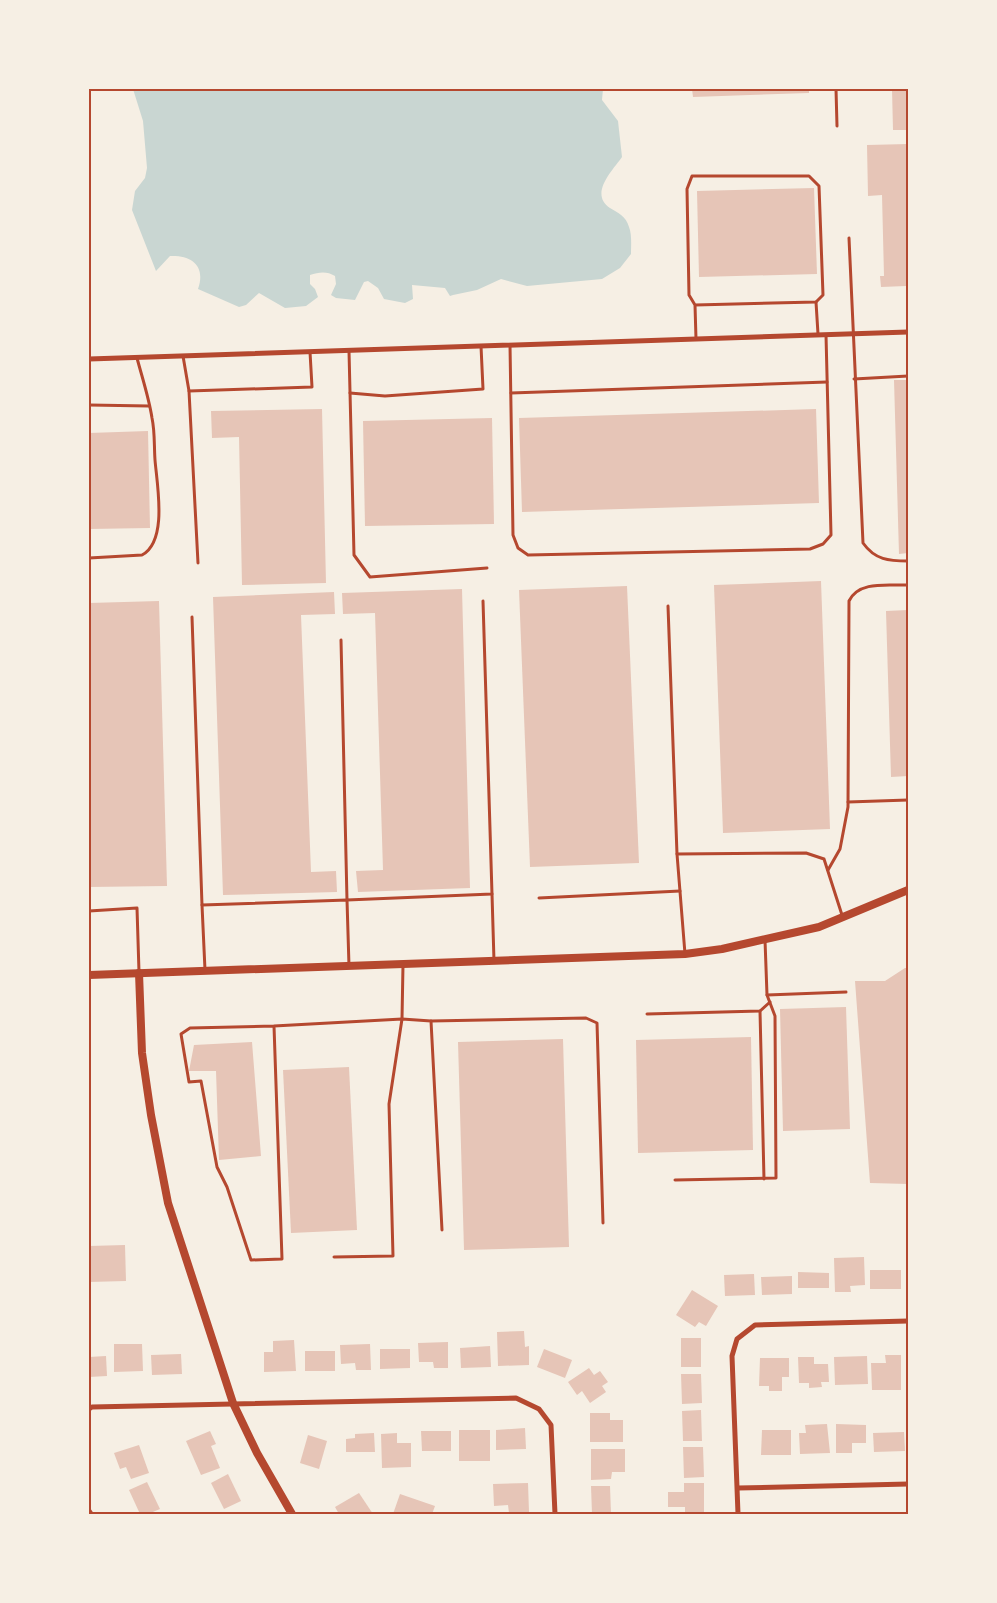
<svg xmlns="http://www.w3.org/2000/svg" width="997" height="1603" viewBox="0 0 997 1603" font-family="Quicksand,sans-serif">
  <rect width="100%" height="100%" fill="#f6efe4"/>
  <path fill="#c9d6d2" d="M 133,89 L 603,89 L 602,100 L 618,121 L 622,157 C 612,171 589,194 610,208 C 618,213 626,216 629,227 C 632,234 631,246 631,254 L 620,268 L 602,279 L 527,286 L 501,279 L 477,290 L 453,295 L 450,296 L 445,288 L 412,285 L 413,299 L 405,303 L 384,299 L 378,288 L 368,281 L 364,282 L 355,300 L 336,298 L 331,295 L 336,284 L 335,276 C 327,271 319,272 310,275 L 310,284 L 315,289 L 318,297 L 306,306 L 285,308 L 259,293 L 246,305 L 239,307 L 198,289 C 206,266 192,255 170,256 L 156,271 L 132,210 L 135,191 L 145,178 L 147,168 L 143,121 Z"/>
  <g fill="#e6c5b7">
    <polygon points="692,89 809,89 809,93 693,97"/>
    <polygon points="892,89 908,89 908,130 893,130"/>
    <polygon points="908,144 908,288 906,286 881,287 880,276 884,276 882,195 868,196 867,145"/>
    <polygon points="814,188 817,274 699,277 697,191"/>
    <polygon points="894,380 908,380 908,553 899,554"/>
    <polygon points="322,409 326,583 242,585 239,437 212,438 211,411"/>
    <polygon points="816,409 819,503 522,512 519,418"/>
    <polygon points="492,418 494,524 365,526 363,421"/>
    <polygon points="148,431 150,528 89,529 89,433"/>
    <polygon points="821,581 830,829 723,833 714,585"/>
    <polygon points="627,586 639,863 530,867 519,590"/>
    <polygon points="462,589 470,888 358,892 356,871 383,870 375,613 343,614 342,593"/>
    <polygon points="334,592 335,614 301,615 311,872 336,871 337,892 223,895 213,597"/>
    <polygon points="159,601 167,886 89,887 89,603"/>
    <polygon points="908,610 908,776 891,777 886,611"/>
    <polygon points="905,968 908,968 908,1184 870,1183 855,981 885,981"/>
    <polygon points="846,1007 850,1129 783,1131 780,1009"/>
    <polygon points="751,1037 753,1150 638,1153 636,1040"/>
    <polygon points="563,1039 569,1247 464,1250 458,1042"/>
    <polygon points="252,1042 261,1156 219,1160 216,1071 189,1071 194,1045"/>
    <polygon points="349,1067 357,1230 291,1233 283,1070"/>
    <polygon points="125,1245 126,1281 89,1282 89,1246"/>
    <polygon points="864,1257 865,1285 850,1286 851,1292 835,1292 834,1258"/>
    <rect x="870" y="1270" width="31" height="19"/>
    <polygon points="798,1272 829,1273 829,1288 798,1288"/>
    <polygon points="754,1274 755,1295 725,1296 724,1275"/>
    <polygon points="792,1276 792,1294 762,1295 761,1277"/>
    <polygon points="692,1290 718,1306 706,1326 699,1322 695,1327 676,1315"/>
    <polygon points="524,1331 525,1347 529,1346 529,1365 498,1366 497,1332"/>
    <rect x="681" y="1338" width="20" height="29"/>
    <polygon points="294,1340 296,1371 264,1372 264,1352 273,1352 273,1341"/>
    <polygon points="448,1342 448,1368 434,1368 433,1362 419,1362 418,1343"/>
    <polygon points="114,1344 142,1344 143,1371 114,1372"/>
    <polygon points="370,1344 371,1370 356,1370 355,1363 341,1364 340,1345"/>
    <polygon points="490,1346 491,1367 461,1368 460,1348"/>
    <polygon points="380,1349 410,1349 410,1368 380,1369"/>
    <polygon points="544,1349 572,1360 565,1378 537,1367"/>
    <rect x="305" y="1351" width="30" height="20"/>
    <polygon points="181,1354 182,1374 152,1375 151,1355"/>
    <polygon points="885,1355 901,1355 901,1390 872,1390 871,1363 886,1363"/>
    <polygon points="106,1356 107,1376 89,1377 89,1357"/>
    <polygon points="867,1356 868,1384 835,1385 834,1357"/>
    <polygon points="798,1357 814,1357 814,1364 828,1364 829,1382 821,1382 822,1387 809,1388 809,1383 799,1383"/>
    <polygon points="760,1358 789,1358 789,1377 782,1377 782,1391 769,1391 769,1386 759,1386"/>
    <polygon points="589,1368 594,1375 600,1371 608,1382 602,1386 606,1392 590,1403 582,1391 577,1395 568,1382"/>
    <polygon points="681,1374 701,1374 702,1403 682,1404"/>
    <polygon points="701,1410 702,1441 683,1441 682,1411"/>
    <polygon points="590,1413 610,1413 610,1420 623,1420 623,1442 590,1442"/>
    <polygon points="827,1424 830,1453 800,1454 799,1433 806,1433 805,1425"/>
    <polygon points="836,1424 866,1425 866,1443 852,1443 852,1453 836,1453"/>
    <polygon points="525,1428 526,1449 496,1450 496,1430"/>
    <rect x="459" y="1430" width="31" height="31"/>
    <polygon points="762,1430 791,1430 791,1455 761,1455"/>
    <polygon points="210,1431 216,1444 211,1446 220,1468 201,1475 186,1441"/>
    <polygon points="421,1431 451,1431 451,1451 422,1451"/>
    <polygon points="904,1432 905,1451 874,1452 873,1433"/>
    <polygon points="374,1433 375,1452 346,1452 346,1439 355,1438 355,1434"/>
    <polygon points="397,1433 397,1443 411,1443 411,1467 382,1468 381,1434"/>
    <polygon points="308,1435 327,1441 319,1469 300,1463"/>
    <polygon points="139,1445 149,1473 131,1479 126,1467 120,1469 114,1453"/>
    <polygon points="683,1447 703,1447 704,1477 684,1478"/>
    <polygon points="591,1449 625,1449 625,1472 612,1472 611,1479 591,1480"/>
    <polygon points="228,1474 241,1501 224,1509 211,1483"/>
    <polygon points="147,1482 160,1509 148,1514 140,1514 129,1490"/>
    <polygon points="528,1483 529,1512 509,1513 508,1505 494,1506 493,1484"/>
    <polygon points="684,1483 704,1483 704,1514 685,1514 685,1507 668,1507 668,1492 684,1492"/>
    <polygon points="591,1486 610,1486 611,1514 592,1514"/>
    <polygon points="359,1493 373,1514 339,1514 335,1507"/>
    <polygon points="400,1494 435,1506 432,1514 393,1514"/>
  </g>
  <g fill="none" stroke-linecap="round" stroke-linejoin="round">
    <g stroke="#b5482f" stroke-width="3">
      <polyline points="836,89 837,126"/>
      <path d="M 849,238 L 863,543 C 875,560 889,561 908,561"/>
      <polyline points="816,302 818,334"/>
      <polyline points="695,305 816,302 823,295 819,186 809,176 692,176 687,189 689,295 695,305 696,339"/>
      <polyline points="510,345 513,535 518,548 528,555 810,549 823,544 831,535 826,335"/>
      <polyline points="349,351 354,555 370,577 487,568"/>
      <polyline points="183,356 189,391 312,387 310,352"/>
      <polyline points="854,379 908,376"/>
      <polyline points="189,391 198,563"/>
      <polyline points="350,393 385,396 483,389 481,346"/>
      <polyline points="511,393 827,382"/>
      <polyline points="89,405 149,406"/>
      <path d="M 89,558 L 142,555 C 168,541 157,485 155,460 C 154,446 155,432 152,418 C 149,398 142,377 137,358"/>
      <polyline points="668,606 677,854 806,853 824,859 842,915"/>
      <polyline points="192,617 202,905 347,900 349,966"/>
      <polyline points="341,640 347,900 492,894 483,601"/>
      <polyline points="848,802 908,800"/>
      <polyline points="677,854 685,954"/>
      <path d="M 828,870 L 840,849 L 848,807 L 849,601 C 859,580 889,586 908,585"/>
      <polyline points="492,894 494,961"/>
      <polyline points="539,898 680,891"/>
      <polyline points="202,905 205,970"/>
      <polyline points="89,911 137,908 139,972"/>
      <polyline points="767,995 846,992"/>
      <polyline points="760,1011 764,1179"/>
      <polyline points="647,1014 760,1011 770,1002"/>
      <polyline points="431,1021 586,1018 597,1023 603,1223"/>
      <polyline points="274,1026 190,1028 181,1034 189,1082 201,1081 217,1167 227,1187 251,1260 282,1259 274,1026 402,1019 431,1021 442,1230"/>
      <polyline points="675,1180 776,1178 775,1016 767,995 765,940"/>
      <polyline points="334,1257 393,1256 389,1104 402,1019 403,965"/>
    </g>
    <g stroke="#b5482f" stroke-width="5">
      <polyline points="89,359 908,332"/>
      <polyline points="89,1409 92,1407 516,1398 539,1409 551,1425 555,1514"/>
      <polyline points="738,1488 908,1484"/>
      <polyline points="89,1511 91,1514"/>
      <polyline points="738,1514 732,1356 737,1339 755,1325 908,1321"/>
    </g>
    <g stroke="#b5482f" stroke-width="8">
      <polyline points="139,973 142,1053 151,1115 168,1203 233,1403 257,1453 292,1514"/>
      <polyline points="89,975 685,954 722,949 819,927 908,890"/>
    </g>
  </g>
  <rect width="997" height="1603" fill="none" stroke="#f6efe4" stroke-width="180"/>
  <rect x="90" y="90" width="817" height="1423" fill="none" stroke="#b5482f" stroke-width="2"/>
</svg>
